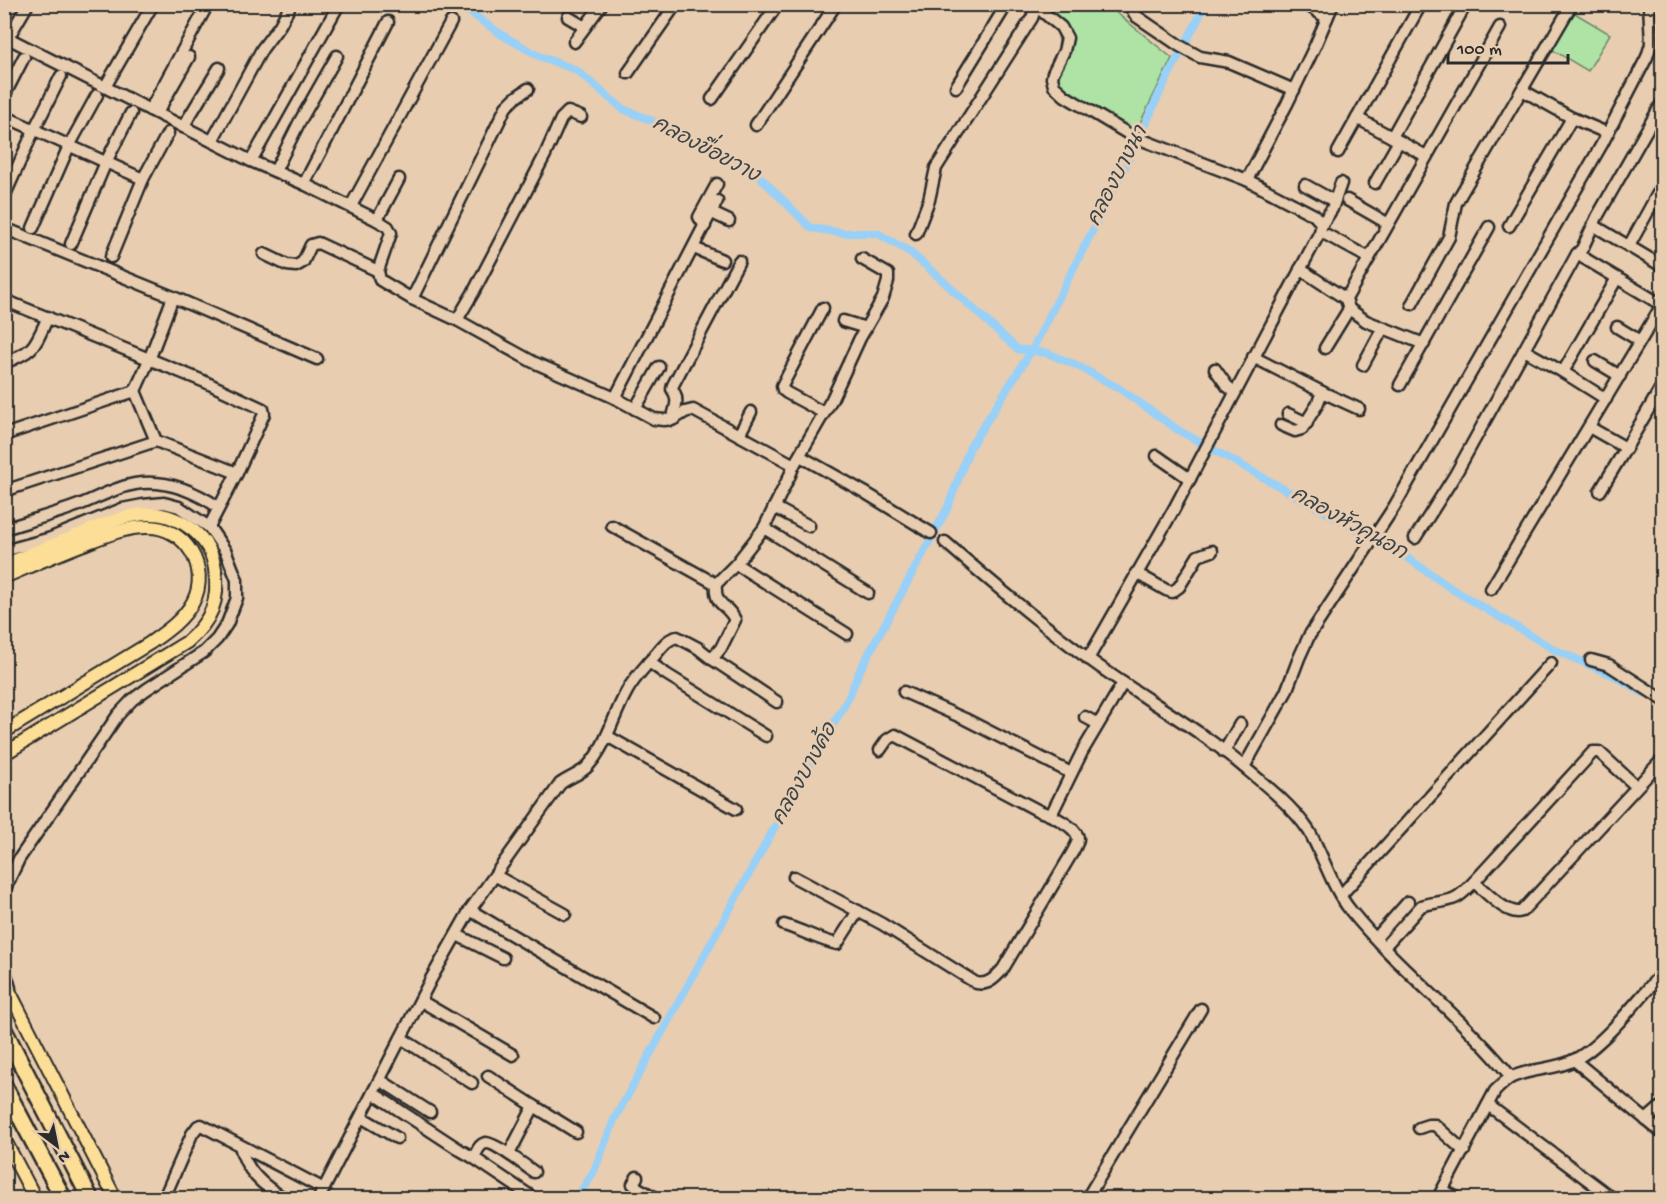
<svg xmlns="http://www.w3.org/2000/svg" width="1667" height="1203" viewBox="0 0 1667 1203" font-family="'Gochi Hand','Playpen Sans Thai',sans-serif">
  <rect width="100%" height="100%" fill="#e8cdb0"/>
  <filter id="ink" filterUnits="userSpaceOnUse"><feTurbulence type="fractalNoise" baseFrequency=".0167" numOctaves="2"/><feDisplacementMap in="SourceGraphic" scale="12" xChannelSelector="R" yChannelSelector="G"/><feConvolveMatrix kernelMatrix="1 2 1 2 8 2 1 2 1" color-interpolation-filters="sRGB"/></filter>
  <g filter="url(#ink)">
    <g fill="#aee3a5" stroke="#6c8768" stroke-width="1.5">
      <path d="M 1027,5 L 1107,5 L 1172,58 L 1133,137 L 1054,91 C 1058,68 1067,40 1050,22 C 1044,15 1035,10 1027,5 Z"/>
      <polygon points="1573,12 1610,34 1588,71 1551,49"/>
    </g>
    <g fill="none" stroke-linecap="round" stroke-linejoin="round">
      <g stroke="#98d0f8" stroke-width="8">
        <polyline points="458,4 502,35 539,56 576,70 623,109 655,122 755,172 811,228 843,233 877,233 910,252 941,279 1017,349 1047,353 1076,365 1120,389 1178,430 1408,558 1452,589 1555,650 1615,676 1644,693"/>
        <polyline points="577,1198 594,1171 614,1120 789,801 848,699 859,672 948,507 970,447 1032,350 1133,151 1160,92 1206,4"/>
      </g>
      <defs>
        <g id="minor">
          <polyline points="1033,4 1061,27 1067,38 1064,51 1053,73 1052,78 1054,86 1065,96 1132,136 1247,180 1314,215 1322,224"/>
          <polyline points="1132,4 1131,8 1136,16 1180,46 1200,57 1229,62 1294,90"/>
          <polyline points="1306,4 1327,18"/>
          <polyline points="568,17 585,27"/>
          <polyline points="4,36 251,161 304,184 377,220 388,227 391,233 378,271 380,280 412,299 457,320 533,362 615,398 654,419 664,420 674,419 685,412 693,410 794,465"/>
          <polyline points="8,38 28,4"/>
          <polyline points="574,42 602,4"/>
          <polyline points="628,73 676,4"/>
          <polyline points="105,87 153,4"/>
          <polyline points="956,87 1007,4"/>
          <polyline points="1522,90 1572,118 1607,133"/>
          <polyline points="4,96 24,57"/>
          <polyline points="712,99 778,4"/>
          <polyline points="1662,103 1597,217 1582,249 1577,254 1662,305"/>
          <polyline points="150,110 208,4"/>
          <polyline points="157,113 189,57"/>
          <polyline points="4,116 143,179"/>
          <polyline points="1357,118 1426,156"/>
          <polyline points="756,125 836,4"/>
          <polyline points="183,127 219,68"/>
          <polyline points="1392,137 1466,4"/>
          <polyline points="212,141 262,49 280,25 291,4"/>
          <polyline points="1338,152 1421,4"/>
          <polyline points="251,161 339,4"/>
          <polyline points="275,171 300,121 337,56"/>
          <polyline points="1247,180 1287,104 1315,46 1333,4"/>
          <polyline points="1375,183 1399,141"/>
          <polyline points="304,184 388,22"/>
          <polyline points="1305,185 1334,201"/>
          <polyline points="4,197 34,130 61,76"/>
          <polyline points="1347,200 1387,223"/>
          <polyline points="351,206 451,22"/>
          <polyline points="712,213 729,221"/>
          <polyline points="377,220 399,179"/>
          <polyline points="1593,225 1662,266"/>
          <polyline points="705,226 699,217 717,184"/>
          <polyline points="1509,226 1572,118"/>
          <polyline points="4,228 173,297 317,359"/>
          <polyline points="33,228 69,146 97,95"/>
          <polyline points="916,234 929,200 936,168 1032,18 1036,7"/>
          <polyline points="1327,235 1369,258"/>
          <polyline points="71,244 106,162 131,113"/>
          <polyline points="1629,246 1662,186"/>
          <polyline points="694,248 722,260"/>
          <polyline points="264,254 287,265 296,266 303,262 311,245 318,243 378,271"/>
          <polyline points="111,257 143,179 168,133"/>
          <polyline points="1300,269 1346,299"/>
          <polyline points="412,299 506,107 515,98 528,89"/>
          <polyline points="4,300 203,381 263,409 264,414 237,473 209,527"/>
          <polyline points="1412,304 1449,237 1456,203 1461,194 1572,4"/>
          <polyline points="823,308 782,386 783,390 787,393 824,413"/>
          <polyline points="457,320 473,293 545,155 561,119 568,112 581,117"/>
          <polyline points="843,321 866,328"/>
          <polyline points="1617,327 1640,341"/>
          <polyline points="1424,344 1366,321 1349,309 1346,299 1500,27"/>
          <polyline points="1325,348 1349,309"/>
          <polyline points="1524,350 1563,372 1606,399"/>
          <polyline points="1253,357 1322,392 1317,405 1302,429 1295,431 1281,425"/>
          <polyline points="1595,361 1620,376"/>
          <path d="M 4,363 C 36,350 34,347 48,317"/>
          <polyline points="1363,365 1383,328"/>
          <polyline points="1215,369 1227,386 1235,392"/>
          <polyline points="1563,372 1617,278"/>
          <polyline points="1400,385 1489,227"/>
          <polyline points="1322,392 1359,409"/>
          <polyline points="615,398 717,201"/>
          <polyline points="635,409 659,367"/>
          <polyline points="1288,414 1307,423"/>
          <path d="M 672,420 C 675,408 680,399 672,389 L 673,385 L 739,261"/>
          <polyline points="1589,427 1626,448 1662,386"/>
          <polyline points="4,435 135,391"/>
          <polyline points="739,435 751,412"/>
          <polyline points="156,441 135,391 149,360 173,297"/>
          <polyline points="800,456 864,492 931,533"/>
          <polyline points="1157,456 1190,479"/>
          <polyline points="4,491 156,441 237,473"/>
          <polyline points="1600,491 1626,448"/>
          <polyline points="774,507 809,526"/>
          <polyline points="612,526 716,584"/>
          <polyline points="764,528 868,593"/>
          <path d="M 4,529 C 29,521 55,514 79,505 C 97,498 116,487 135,484 C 165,479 194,491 218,507"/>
          <polyline points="1415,538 1455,475 1577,254"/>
          <path d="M 945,542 C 991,582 1039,623 1089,659 C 1140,697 1196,726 1245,768 C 1267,786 1293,807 1309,831 C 1324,857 1332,888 1351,911 C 1400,971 1463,1017 1511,1077"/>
          <polyline points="4,551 51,538 122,509 143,505 164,503 179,507 209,527 226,552 237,580 237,598 227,624 217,639 204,652 147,689 132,700 118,715 19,859 4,891"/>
          <polyline points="736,564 847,634"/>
          <polyline points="1136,573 1166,590 1172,592 1179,587 1198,556 1212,551"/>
          <polyline points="1491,589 1662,305"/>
          <polyline points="712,659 777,702"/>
          <polyline points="1088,659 1174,509 1320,232 1322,224 1332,209 1341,183"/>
          <polyline points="1591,660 1609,665 1662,699"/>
          <polyline points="649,662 666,674 766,736"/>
          <polyline points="904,692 965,719 1071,773"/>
          <polyline points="1085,717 1098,724"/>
          <polyline points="607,736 736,809"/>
          <polyline points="1224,752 1240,724"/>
          <polyline points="1244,767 1286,692 1299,658 1309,636 1394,507 1602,144 1647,57 1651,44 1649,4"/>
          <polyline points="1051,815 1082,752 1123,683"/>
          <polyline points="496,876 565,914"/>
          <path d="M 794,877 L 882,924 L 976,983 C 988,986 996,977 1003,969 L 1072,853 C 1074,849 1078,843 1078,839 C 1078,827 1049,814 1039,811 L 895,735 L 887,740 L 880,750"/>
          <path d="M 1474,882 C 1485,891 1508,917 1522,911 L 1660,762"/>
          <polyline points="1341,895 1551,663"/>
          <path d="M 470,910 C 531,947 593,982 654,1018"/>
          <path d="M 784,925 C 802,930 818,940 837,944 L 858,911"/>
          <polyline points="457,935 503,958"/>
          <polyline points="1376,938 1408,902"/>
          <path d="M 1384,947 L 1421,906 C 1432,902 1444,903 1455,898 C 1462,895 1468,888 1474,882 L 1593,752 L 1599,752 L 1636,786"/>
          <polyline points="4,968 10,988"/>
          <polyline points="421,1001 513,1055"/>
          <polyline points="401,1038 472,1083"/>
          <polyline points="1574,1060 1662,1133"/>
          <polyline points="488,1076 534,1106 509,1154"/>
          <polyline points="380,1080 430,1112"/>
          <path d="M 373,1093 L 460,1150 L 474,1158 C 476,1153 479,1144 486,1143 C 494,1142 526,1166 534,1172"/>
          <polyline points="1488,1105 1612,1198"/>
          <polyline points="534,1106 576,1132"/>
          <polyline points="361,1117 397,1138"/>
          <polyline points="1646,1120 1662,1106"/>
          <polyline points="1419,1128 1428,1125 1435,1125 1464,1151"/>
          <path d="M 240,1146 C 246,1171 263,1186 284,1198"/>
          <polyline points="474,1158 529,1195"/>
          <polyline points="637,1177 633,1184 638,1188 656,1198"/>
          <polyline points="1443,1190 1457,1198"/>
          <polyline points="164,1198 192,1134 198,1126 201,1125 324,1189"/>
          <path d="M 319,1198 L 431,979 L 470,910 L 560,784 C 569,777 581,774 588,766 C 607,745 613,716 627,691 C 634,678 646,666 656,654 C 662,647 667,639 677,637 L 698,648 L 712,659 L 721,648 L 735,620 C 727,603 714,607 716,584 L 736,564 L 764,528 L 790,475 L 794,465 L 832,399 L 860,338 L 883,298 L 888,281 L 888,274 L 862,259"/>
          <polyline points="1087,1198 1201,1009"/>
          <path d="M 1438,1198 L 1495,1091 C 1500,1086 1506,1080 1512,1077 C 1532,1068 1555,1070 1574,1060 C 1603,1046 1639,998 1662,973"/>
        </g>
        <g id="major">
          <path d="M 4,565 C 30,554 56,544 81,534 C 103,525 128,513 152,514 C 166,514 182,521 193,530 C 206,541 213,554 215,569 C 220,601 211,621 187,642 L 4,754"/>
          <path d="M 4,577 C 30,566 55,555 81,545 C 102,537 124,527 147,527 C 185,526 211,568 193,602 C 183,620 167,631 150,643 L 4,732"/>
          <polyline points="4,981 115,1198"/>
          <polyline points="4,1139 35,1198"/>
        </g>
        <g id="highway">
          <polyline points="4,1030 90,1198"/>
          <polyline points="4,1086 63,1198"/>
        </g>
      </defs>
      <use href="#minor" stroke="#2b2b2b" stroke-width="15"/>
      <use href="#major" stroke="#2b2b2b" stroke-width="16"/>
      <use href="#highway" stroke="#2b2b2b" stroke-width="20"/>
      <use href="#minor" stroke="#e8cdb0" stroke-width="10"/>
      <use href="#major" stroke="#fcde96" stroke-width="12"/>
      <use href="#highway" stroke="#fcde96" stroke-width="15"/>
    </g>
  </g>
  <g text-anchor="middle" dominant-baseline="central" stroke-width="6" stroke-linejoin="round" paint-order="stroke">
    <g font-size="21" font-style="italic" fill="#3b444a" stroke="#e8cdb0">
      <text transform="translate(705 151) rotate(28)">คลองขื่อขวาง</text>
      <text transform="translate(1119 177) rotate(-63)">คลองบางนา</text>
      <text transform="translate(1348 525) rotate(29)">คลองหัวคูนอก</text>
      <text transform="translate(806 775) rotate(-61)">คลองบางค้อ</text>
    </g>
  </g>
  <rect width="1667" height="1203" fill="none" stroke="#e8cdb0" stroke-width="24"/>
  <rect x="12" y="12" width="1643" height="1179" fill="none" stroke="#2b2b2b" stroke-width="2" filter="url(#ink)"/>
  <g transform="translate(57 1146) rotate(148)" stroke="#e8cdb0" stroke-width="4.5" paint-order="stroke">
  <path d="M0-4.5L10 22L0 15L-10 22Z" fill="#2b2b2b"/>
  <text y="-9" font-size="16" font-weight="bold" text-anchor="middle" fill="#2b2b2b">N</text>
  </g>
  <path d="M1448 54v9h120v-9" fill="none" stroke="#2b2b2b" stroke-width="3"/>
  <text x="1457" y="54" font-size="18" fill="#2b2b2b" stroke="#e8cdb0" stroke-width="4.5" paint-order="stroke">100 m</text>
</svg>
